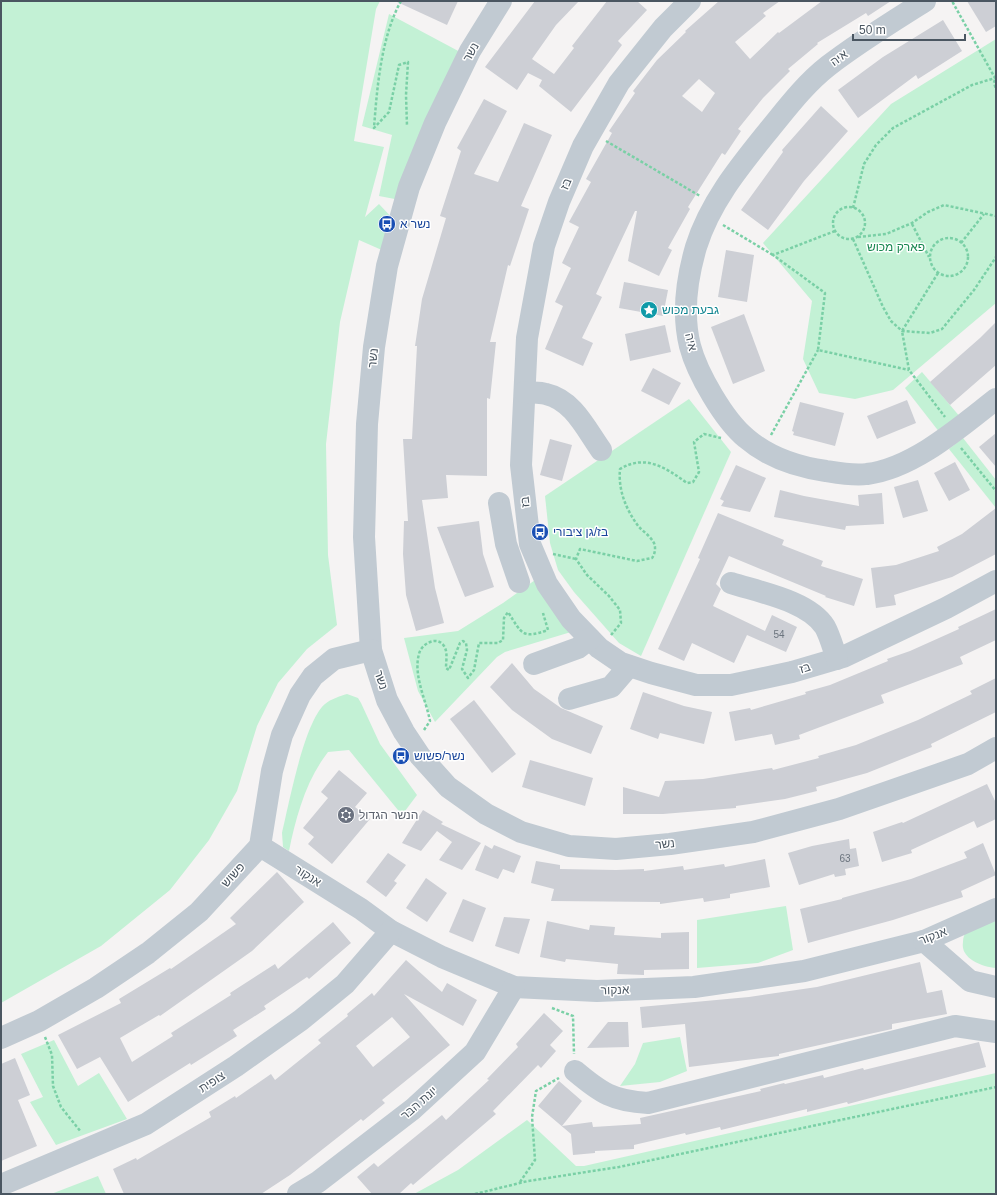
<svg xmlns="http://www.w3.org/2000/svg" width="997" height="1195" viewBox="0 0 997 1195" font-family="Arial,'Noto Sans Hebrew',sans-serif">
  <rect width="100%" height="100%" fill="#f5f3f3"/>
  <g fill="#c3f1d5">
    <polygon points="1,1 380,1 376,9 354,141 384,147 365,217 379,204 396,222 384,251 359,240 340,322 326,444 328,555 337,625 307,649 278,683 257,726 237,791 209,840 170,890 101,946 1,1003"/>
    <polygon points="389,14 462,53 400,200 379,196 392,135 362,126"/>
    <polygon points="996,39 996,303 893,390 855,399 819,393 803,359 812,301 763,243 891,104"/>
    <polygon points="922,372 961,418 940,433 905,388"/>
    <polygon points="689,399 731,452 641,656 619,643 574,592 558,570 550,543 545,496"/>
    <polygon points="963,438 996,480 996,508 949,449"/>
    <polygon points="542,575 571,632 505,652 497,657 435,722 418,691 404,638 458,631 503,603"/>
    <path d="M 347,694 L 358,698 L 361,703 L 380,744 L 417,795 L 402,815 L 349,750 L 328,752 C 306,780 296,817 289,851 L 283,847 L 282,833 C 289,804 304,722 325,704 C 331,699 340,696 347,694 Z"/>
    <polygon points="786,906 793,950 758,963 697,968 697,920"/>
    <path d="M 996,919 L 996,968 C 983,967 960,959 963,942 C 963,938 964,934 967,931 C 973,925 988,922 996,919 Z"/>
    <polygon points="680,1037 687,1071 660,1082 620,1086 635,1064 643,1043"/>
    <polygon points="54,1040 78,1086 99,1073 127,1119 56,1145 30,1102 43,1097 21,1054"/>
    <polygon points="996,1073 996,1194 414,1194 458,1170 527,1120 576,1166 584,1166"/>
    <polygon points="98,1176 106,1194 51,1194"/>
  </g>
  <g fill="#cdcfd5" fill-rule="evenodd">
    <polygon points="395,1 458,1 447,25"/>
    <polygon points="535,1 579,1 556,25 532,59 554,74 574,48 572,46 607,1 637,1 647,10 618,41 622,45 571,112 539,86 542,80 528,73 517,90 485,67"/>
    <path d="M 719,1 L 780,1 L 763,13 L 766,16 L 735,42 L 750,59 L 778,32 L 779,33 L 822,1 L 891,1 L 868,16 L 866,13 L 817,43 L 818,44 L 788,69 L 790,71 L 763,98 L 738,129 L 741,131 L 725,155 L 722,153 L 688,207 L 690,209 L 668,248 L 672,250 L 659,276 L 628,261 L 637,211 L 635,211 L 596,294 L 602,297 L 582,338 L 593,343 L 583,366 L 545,349 L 563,306 L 555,302 L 571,268 L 562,263 L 579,227 L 569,222 L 591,182 L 586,179 L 612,133 L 609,131 L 635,93 L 633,91 L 657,60 L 686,32 L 685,31 ZM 699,79 L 715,93 L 702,112 L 682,96 Z"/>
    <polygon points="967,1 996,1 996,26 986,32"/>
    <polygon points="943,20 962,51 918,79 916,75 858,118 838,90 883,57"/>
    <polygon points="484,99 507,111 474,174 498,182 524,123 552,135 521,206 529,209 510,266 508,265 490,342 496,342 490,399 487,398 487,476 446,475 448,498 422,500 435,588 444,623 416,631 406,595 403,554 404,521 408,521 403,439 412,439 417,346 415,346 422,299 446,218 440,216 461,151 457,148"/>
    <polygon points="821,106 848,131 804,181 768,230 741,210 783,152 782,150"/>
    <polygon points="726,250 754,255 747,302 718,297"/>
    <polygon points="624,282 668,290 663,316 619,308"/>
    <polygon points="744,314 765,371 733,384 711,327"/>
    <polygon points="996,322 996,365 950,405 930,382 980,338"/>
    <polygon points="665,325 671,352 630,361 625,334"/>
    <polygon points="653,368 681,383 669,405 641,391"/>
    <polygon points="907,400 916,423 877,439 867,416"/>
    <polygon points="800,402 844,413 835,446 793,435 794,432 792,431"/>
    <polygon points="996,433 996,467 979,447"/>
    <polygon points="550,439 572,445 562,481 540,475"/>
    <polygon points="955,462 970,490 949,501 934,473"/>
    <polygon points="736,465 766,478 750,512 721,506 724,501 720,499"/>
    <polygon points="918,480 928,511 903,518 894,487"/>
    <polygon points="780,490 804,496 859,506 858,495 882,493 884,524 846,526 845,530 774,517"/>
    <polygon points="996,508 996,554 952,577 894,595 896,605 876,608 871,568 896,565 939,551 937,547 962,534"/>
    <polygon points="718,513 784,540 782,545 823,561 821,566 863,579 854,606 825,597 826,596 729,556 716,584 721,589 713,606 765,631 772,615 797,627 786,652 747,635 734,663 692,643 684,661 658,649 700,559 698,558"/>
    <polygon points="479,521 483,554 494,587 465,597 437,527"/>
    <polygon points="996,609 996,640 960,657 963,664 881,695 884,703 799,735 800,739 775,745 772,734 735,741 729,712 750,708 751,710 806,694 805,692 830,685 888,661 887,659 910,651 959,629 958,627"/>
    <polygon points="512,663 534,689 561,708 603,726 591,754 552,739 512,710 490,687"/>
    <polygon points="996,678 996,712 931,744 932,747 867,773 816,787 817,791 785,799 736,806 736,808 663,814 623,814 623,787 659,797 665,781 703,779 772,768 773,770 819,758 818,756 856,745 918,720 972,694 970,691"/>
    <polygon points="643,692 684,706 712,712 704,744 660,733 658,739 630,729"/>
    <polygon points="474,700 516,754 492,773 450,719"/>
    <polygon points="530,760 593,778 585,806 522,787"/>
    <polygon points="339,770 367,793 355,807 370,819 332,864 308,844 314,837 303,828 328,798 321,792"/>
    <polygon points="987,784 996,803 996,819 977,828 974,821 911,850 912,853 882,862 873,832 902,822 903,823"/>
    <polygon points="423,810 443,822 441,824 481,843 462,870 439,860 452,842 437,831 421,851 402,843"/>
    <polygon points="849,839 850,849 856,848 859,866 845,869 846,875 835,877 834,874 799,885 788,853 812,846"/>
    <polygon points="983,843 996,875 961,891 963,897 893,920 808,943 800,909 842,899 842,898 911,879 967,858 964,852"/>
    <polygon points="485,845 492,849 494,845 521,856 514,873 503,869 498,879 475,870"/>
    <polygon points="388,853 406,865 394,881 397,883 386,897 366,882"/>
    <polygon points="765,859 770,887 730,894 730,898 704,902 703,898 660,904 660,902 551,901 554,889 531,883 536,861 560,865 560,869 616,870 644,869 644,871 683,866 684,870 724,864 725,867"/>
    <polygon points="277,872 304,902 252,951 160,1016 159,1015 120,1038 132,1062 173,1036 171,1033 231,995 230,993 275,964 278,969 333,922 351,943 309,979 307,977 264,1006 266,1009 233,1030 237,1036 191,1065 190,1063 128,1102 100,1057 77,1069 58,1035 121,1003 119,999 170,968 171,969 236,924 230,918"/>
    <polygon points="426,878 447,893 427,922 406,908"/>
    <polygon points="463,899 486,908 473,942 449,932"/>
    <polygon points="504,917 530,919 519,954 495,946"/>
    <polygon points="547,921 589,930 590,925 615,927 614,935 661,938 661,933 689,932 689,969 644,970 644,975 617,974 618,964 566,959 565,962 540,957"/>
    <path d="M 406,960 L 442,992 L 447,983 L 477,1000 L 463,1026 L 404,994 L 450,1045 L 382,1100 L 385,1103 L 363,1121 L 361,1119 L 290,1175 L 261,1194 L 124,1194 L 113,1169 L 136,1158 L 137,1160 L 211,1117 L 209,1112 L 235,1096 L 236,1098 L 271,1074 L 275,1080 L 321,1043 L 318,1040 L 348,1016 L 347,1014 L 372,993 L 374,996 ZM 392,1017 L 410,1037 L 373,1067 L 356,1046 Z"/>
    <polygon points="920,962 927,993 942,990 947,1014 892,1024 892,1029 779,1054 779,1056 689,1067 685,1024 642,1028 640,1007 749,997 817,987"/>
    <polygon points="544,1013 563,1031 550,1045 556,1051 541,1068 538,1065 493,1111 496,1114 413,1185 411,1183 399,1194 372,1194 357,1177 374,1163 378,1167 442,1115 446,1120 489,1080 487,1079 518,1047 516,1044"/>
    <polygon points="608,1022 628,1022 629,1047 587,1048"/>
    <polygon points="979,1042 986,1067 848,1104 847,1102 807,1112 807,1109 721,1130 720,1127 686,1135 685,1133 634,1145 634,1149 595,1151 595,1153 573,1155 571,1134 538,1106 559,1081 582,1101 562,1126 592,1122 593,1127 641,1124 640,1118 761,1091 760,1089 784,1083 785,1084 823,1075 824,1078 863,1068 864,1070"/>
    <polygon points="15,1058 30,1095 18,1100 37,1146 1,1161 1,1064"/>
  </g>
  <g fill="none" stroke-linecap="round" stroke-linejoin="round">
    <g stroke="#7ad0a6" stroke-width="2.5" stroke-dasharray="3 2" stroke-linecap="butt">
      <path d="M 401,1 C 381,37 377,88 374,128 L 389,112 L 399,65 L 408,62 L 406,95 L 407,126"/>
      <polyline points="996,75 994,83 996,89"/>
      <polyline points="606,141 700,196"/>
      <circle cx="849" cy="223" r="16"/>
      <polyline points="853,208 864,164 876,145 893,128 972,85 995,78 952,1"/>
      <polyline points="912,224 929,257"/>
      <polyline points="723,225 773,255"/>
      <polyline points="835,231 773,255 825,293 818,350 909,370"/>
      <polyline points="858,237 886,234 912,223 928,212 944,205 996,216"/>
      <circle cx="949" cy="257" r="19"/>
      <polyline points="853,239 883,307 891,321 902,331 930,333 942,329 974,290 996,257"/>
      <polyline points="961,243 984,214"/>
      <polyline points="938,273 902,331 909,370 945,417"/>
      <polyline points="771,435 818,350"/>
      <polyline points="961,448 996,491"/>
      <polyline points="553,554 576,559"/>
      <path d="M 611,635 L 621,623 L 620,610 L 609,596 L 587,575 L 576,559 L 580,549 L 637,561 L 652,558 C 655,554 656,548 654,543 C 651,537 644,532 639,527 C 626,510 618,490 620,469 C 645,454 665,467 687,483 L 693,482 L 699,472 L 694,442 L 704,434 L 721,438"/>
      <path d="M 424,730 L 430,721 C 426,700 413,675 419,654 C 421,644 437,635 444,646 C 448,652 446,661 446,668 L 449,670 L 460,643 L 463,641 L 466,643 L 467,650 L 462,669 L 468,678 L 474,670 L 479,643 L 498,643 L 503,640 L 504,618 L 508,612 C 522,634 522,639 548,630 L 543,613"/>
      <polyline points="552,1008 573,1016 574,1054"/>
      <polyline points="45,1037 52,1055 53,1086 61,1107 81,1132"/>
      <polyline points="520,1182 535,1160 532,1117 536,1091 559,1078"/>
      <polyline points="475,1194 528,1181 619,1167 996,1087"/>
    </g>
    <g stroke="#c1cad2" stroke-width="22">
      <polyline points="501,1 470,51 435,123 409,187 387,266 374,347 367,424 364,537 371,650 387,700 404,732 420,756 448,787 486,814 521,832 569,846 616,849 670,844 753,832 839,809 968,764 996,748"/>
      <polyline points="690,1 663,28 619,83 583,146 559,202 544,246 527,338 521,465 530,544 547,584 571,619 599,648 621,663 651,673 696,685 731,685 792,672 843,657 946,608 996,581"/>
      <path d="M 925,1 C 892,22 859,42 828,66 C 805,84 787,108 769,130 C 740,166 710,202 696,247 C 687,278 682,314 690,346 C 697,373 724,420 746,438 C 768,457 797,467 826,471 C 838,473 854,476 867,474 C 914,468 960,427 996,399"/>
      <path d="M 525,392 C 531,393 539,392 546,394 C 573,400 586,429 601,450"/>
      <polyline points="499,503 506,544 519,582"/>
      <path d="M 731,583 C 759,592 809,601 825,627 C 830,636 833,648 837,659"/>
      <polyline points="534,664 578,648 590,639"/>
      <polyline points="569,699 611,687 629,666"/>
      <polyline points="260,846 361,909 391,931 442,957 514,987 597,991 694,987 804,971 924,941 996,909"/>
      <polyline points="924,941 970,981 996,987"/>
      <polyline points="1,1038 39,1021 96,988 148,953 199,912 260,846 272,771 282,735 300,695 313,676 334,659 371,650"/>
      <path d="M 575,1071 C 601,1093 613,1101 648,1103 L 955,1026 L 996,1032"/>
      <polyline points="1,1185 146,1124 236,1066 301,1020 345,984 391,931"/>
      <polyline points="298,1194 318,1182 413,1109 475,1052 514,987"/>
    </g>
  </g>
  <defs>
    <symbol id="bus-disc" viewBox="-11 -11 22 22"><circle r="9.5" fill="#1a4fb4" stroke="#fff"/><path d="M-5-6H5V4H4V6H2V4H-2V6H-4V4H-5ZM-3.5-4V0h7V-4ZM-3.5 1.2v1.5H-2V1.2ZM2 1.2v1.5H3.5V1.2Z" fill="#fff"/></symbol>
    <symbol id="sight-disc" viewBox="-11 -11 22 22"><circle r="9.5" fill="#0f9aa8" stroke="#fff"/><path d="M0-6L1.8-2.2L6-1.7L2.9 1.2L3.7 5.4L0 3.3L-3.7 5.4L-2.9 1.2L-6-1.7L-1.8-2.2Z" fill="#fff"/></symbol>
    <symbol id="synagogue-disc" viewBox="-11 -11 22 22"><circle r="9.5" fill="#6b7280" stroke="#fff"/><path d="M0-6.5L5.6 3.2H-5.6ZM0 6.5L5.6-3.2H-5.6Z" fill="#fff"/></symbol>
  </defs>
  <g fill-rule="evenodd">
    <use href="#bus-disc" x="377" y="214" width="20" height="20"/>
    <use href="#sight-disc" x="639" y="300" width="20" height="20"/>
    <use href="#bus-disc" x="530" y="522" width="20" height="20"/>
    <use href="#bus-disc" x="391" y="746" width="20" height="20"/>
    <use href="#synagogue-disc" x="336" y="805" width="20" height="20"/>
  </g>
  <g text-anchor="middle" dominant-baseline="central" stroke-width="3" stroke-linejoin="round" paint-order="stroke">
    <g font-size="10" fill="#6b747e">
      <text x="779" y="634">54</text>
      <text x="845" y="858">63</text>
    </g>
    <g font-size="12" fill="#4a5661" stroke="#fff">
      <text transform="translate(471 52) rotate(-61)">נשר</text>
      <text transform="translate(839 58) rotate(-36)">איה</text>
      <text transform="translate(566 184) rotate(-67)">בז</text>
      <text transform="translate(691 342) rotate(77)">איה</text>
      <text transform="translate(373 358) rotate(-84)">נשר</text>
      <text transform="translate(525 502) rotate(-96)">בז</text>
      <text transform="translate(805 668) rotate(-17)">בז</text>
      <text transform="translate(381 680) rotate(72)">נשר</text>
      <text transform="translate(665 844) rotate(-6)">נשר</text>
      <text transform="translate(233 875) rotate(-47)">פשוש</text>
      <text transform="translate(308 876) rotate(32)">אנקור</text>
      <text transform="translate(933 936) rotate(-21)">אנקור</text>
      <text transform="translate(615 990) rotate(-2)">אנקור</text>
      <text transform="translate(212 1082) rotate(-33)">צופית</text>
      <text transform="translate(419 1103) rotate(-41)">יונת הבר</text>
    </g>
    <g font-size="12" fill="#164399" stroke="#fff" text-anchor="start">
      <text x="400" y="224">נשר א</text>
      <text x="553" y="532">בז/גן ציבורי</text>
      <text x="414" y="756">נשר/פשוש</text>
    </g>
    <g font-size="12" fill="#17864f" stroke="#fff">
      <text x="896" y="247">פארק מכוש</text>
    </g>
    <g font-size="12" fill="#0d838f" stroke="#fff" text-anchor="start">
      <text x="662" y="310">גבעת מכוש</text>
    </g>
    <g font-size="12" fill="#5b616d" stroke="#fff" text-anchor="start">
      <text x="359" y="815">הנשר הגדול</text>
    </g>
  </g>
  <rect width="997" height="1195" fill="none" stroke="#4a5661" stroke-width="4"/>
  <path d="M853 34v6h112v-6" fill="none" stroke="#4a5661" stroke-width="2"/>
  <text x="859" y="34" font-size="12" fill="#4a5661" stroke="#ffffff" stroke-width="3" paint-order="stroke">50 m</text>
</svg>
